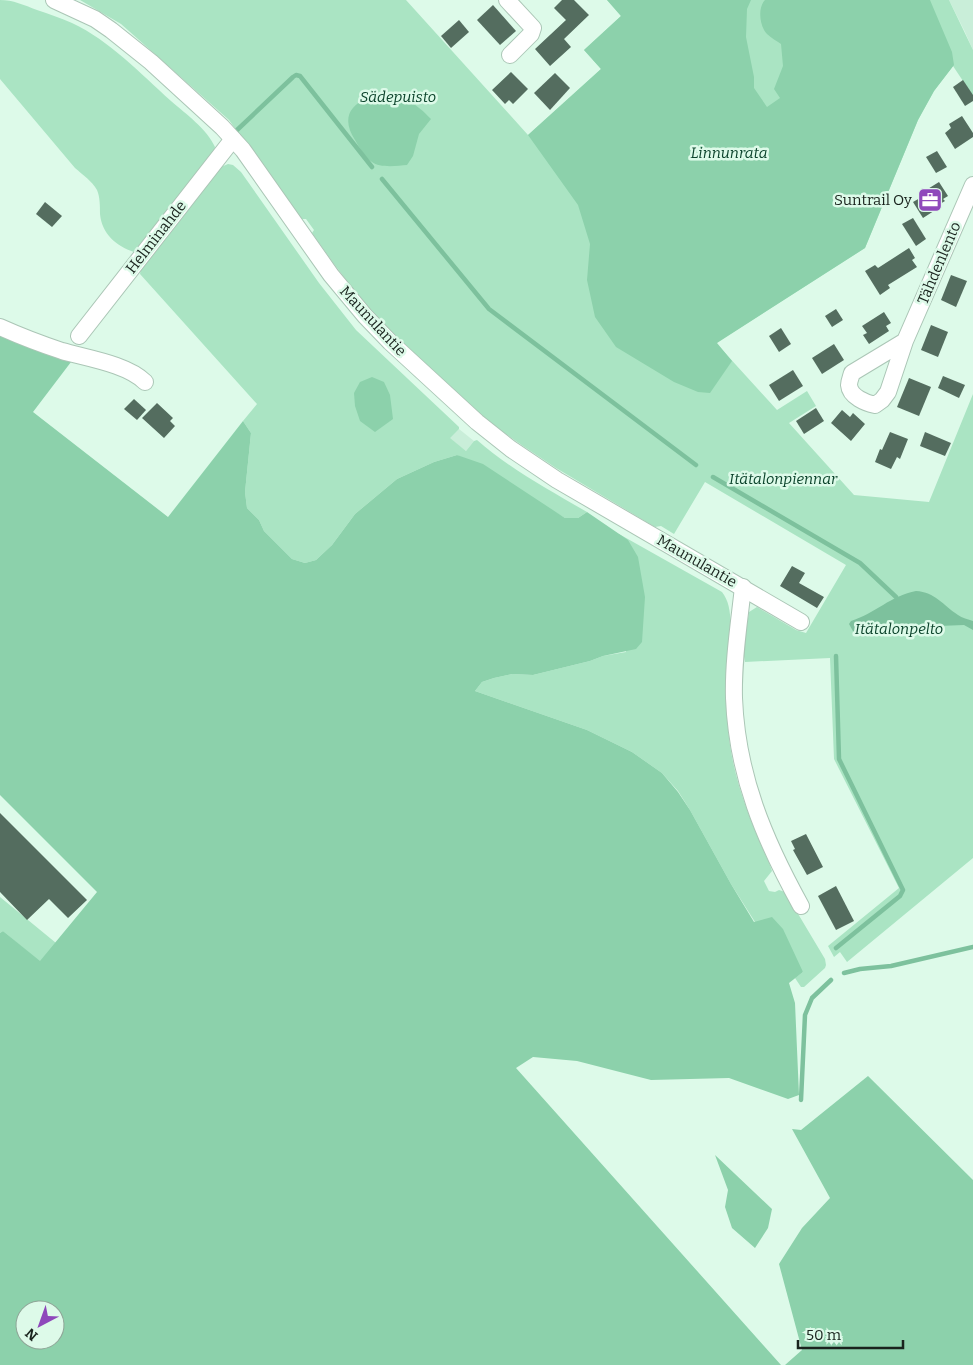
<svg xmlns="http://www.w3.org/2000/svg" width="973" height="1365" viewBox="0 0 973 1365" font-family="Bitter,serif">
  <rect width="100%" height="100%" fill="#ddfae9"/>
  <g fill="#c9eed9">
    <polygon points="949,0 973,0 973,50 965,32"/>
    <polygon points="459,429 474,441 466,451 449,438"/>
  </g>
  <g fill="#aae4c3">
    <path d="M 0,0 C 13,0 24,5 37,10 C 49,14 61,18 72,23 C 110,41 140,73 171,101 C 186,114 207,129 215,147 L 214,151 L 134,252 C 116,246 102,234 100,214 C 100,206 100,197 97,190 C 92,181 83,175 75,168 L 0,79 Z"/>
    <polygon points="80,0 406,0 528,135 601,69 584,50 621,16 607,0 949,0 973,50 973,96 953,66 934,91 918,120 865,248 716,343 777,410 807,391 816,406 789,423 854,495 929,502 973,394 973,858 847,962 840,952 834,957 828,946 899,888 834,759 830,658 745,662 743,651 749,612 757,607 796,630 806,633 846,565 705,482 674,534 661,526 655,527 556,468 523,446 496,427 469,405 370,311 334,264 312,233 314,230 306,219 301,219 229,120 121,24"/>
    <path d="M 228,164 L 233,165 L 241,172 L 319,283 L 356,330 L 459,427 L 459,429 L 450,438 L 466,451 L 474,441 L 477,440 C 510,469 549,490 587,512 L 578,518 L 565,518 L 457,455 L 434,462 L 397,479 L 355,514 L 332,545 L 316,560 L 305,563 L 292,559 L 264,531 L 259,520 L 247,508 L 245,492 L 251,433 L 243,421 L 257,404 L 140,274 L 141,268 L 221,167 Z"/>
    <path d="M 619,534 L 722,592 C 739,613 725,657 726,684 C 726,705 727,725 730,745 C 736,787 753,827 770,865 L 772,871 L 764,881 L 769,891 L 775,892 L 779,890 L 785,892 L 825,959 L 826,965 L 825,968 L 804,987 L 801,987 L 795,978 L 803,972 L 755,922 L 731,884 L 690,810 L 678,791 L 662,773 L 632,752 L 587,730 L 475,691 L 482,682 L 494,678 L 512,674 L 533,675 L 590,661 L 603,656 L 626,652 Z"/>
    <polygon points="0,897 56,943 40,962 3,931 0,933"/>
  </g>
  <g fill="#8cd1ab" fill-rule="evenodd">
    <path d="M 607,0 L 751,0 L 747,9 L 746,37 L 754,77 L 754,88 L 767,107 L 780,98 L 774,89 L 783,66 L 781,44 C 777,41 771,38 767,34 C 760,27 757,8 765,0 L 930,0 L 952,52 L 954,65 L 934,91 L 918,120 L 865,248 L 717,343 L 732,361 L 710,393 L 698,392 L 674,382 L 616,347 L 595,317 L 587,280 L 590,244 L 578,205 L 528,135 L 601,69 L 584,50 L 621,16 Z"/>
    <path d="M 384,93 C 406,98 416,103 431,119 L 419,134 L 413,156 L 407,165 C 397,166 379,168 372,162 C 365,157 359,147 355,140 C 337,111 358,99 384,93 Z"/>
    <path d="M 0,333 L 71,362 L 33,412 L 168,517 L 243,421 L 251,433 L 245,492 L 247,508 L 259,520 L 264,531 L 292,559 L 305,563 L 316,560 L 332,545 L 355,514 L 397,479 L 434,462 L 457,455 L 483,464 L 565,518 L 578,518 L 587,512 L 628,540 L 638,557 L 645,597 L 642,642 L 636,649 L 603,656 L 590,661 L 533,675 L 512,674 L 494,678 L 482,682 L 475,691 L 587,730 L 632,752 L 662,773 L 678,792 L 690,810 L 731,884 L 754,922 L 772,917 L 783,929 L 803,972 L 789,983 L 795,1003 L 799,1095 L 788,1099 L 729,1078 L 651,1080 L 577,1061 L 533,1057 L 516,1068 L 781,1365 L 0,1365 L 0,933 L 3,931 L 40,961 L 97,892 L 0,795 ZM 25,1310 L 55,1310 L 55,1340 L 25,1340 Z"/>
    <polygon points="372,377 384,382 390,395 393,419 375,432 360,421 355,406 354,393 360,382"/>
    <polygon points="868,1076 973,1180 973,1365 785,1365 802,1350 779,1264 802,1228 830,1198 792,1129 801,1130"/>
    <polygon points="715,1155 772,1209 768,1228 755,1248 732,1228 725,1207 728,1190"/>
  </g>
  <path fill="#7dc19d" d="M 916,591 C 935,592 943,605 958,615 C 962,618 968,619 973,621 L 973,630 L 964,625 L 913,627 L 859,636 L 854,633 L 849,624 L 851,621 C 874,614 892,595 916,591 Z"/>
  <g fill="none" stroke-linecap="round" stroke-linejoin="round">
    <g stroke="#7dc19d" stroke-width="4.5">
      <polyline points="236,131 293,77 296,75 300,76 372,167"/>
      <polyline points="382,179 489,309 696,465"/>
      <polyline points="713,477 860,563 896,597"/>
      <polyline points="836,656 839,759 903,890 900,896 836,948"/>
      <polyline points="844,973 860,969 891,966 973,947"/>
      <polyline points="801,1100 805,1015 812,998 831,980"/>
    </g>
  </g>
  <g fill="#546d5f">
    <polygon points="562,0 574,0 589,15 564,39 571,47 550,66 535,49 566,20 554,8"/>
    <polygon points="493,5 516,31 500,45 477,20"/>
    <polygon points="459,20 469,32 451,48 441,36"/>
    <polygon points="511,72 528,89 513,104 509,100 505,104 492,90"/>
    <polygon points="555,73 570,88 550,110 534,93"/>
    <polygon points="963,80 973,95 973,101 965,106 953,87"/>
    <polygon points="962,116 973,133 973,137 955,149 945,133 951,128 949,124"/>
    <polygon points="937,151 947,167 936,173 926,157"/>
    <polygon points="939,182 948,196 943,199 945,201 935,207 937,209 923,218 913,202 920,198 918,195"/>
    <polygon points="45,202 62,216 52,227 36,214"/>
    <polygon points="913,218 926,239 916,246 902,224"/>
    <polygon points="909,248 915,258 912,260 917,267 888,285 890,288 880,295 865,271 875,265 878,268"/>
    <polygon points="951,275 967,281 956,307 941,300"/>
    <polygon points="836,309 843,320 832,327 825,316"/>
    <polygon points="884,312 891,323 886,326 889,331 869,344 863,335 867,333 862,326"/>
    <polygon points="931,325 948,332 938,357 921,350"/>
    <polygon points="781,328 791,344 779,352 769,336"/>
    <polygon points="834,344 844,360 822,374 812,358"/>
    <polygon points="793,370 803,386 779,401 769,385"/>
    <polygon points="943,376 965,385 959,398 938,388"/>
    <polygon points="909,378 931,387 919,416 897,407"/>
    <polygon points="134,399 146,410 137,420 124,409"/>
    <polygon points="157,403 173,418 170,421 175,426 164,438 142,418"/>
    <polygon points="816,408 824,421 804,434 796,421"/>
    <polygon points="842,410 850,417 853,413 865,424 851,441 831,423"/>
    <polygon points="890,432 908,439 900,459 897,457 891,469 875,462 880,449 882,450"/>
    <polygon points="925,432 951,443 945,456 920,446"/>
    <polygon points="792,566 805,573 799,583 824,597 817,608 780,586"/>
    <polygon points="0,813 87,900 68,918 49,899 27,920 0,892"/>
    <polygon points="806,834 823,867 807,875 793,850 795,849 791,841"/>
    <polygon points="836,886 854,921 836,930 818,896"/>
  </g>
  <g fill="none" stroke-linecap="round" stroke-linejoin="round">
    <defs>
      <g id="street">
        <polyline points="54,0 95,19 111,30 151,62 222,127 243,150 331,275 365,316 390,342 477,422 511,449 557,480 801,622"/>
        <polyline points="507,0 533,28 531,34 510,55"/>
        <path d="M 0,327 C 20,336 41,344 62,351 C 86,358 127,364 145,382"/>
        <polyline points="79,336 233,139"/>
        <path d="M 905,341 L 852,373 C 851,377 849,381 849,385 C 850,397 866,403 875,405 L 882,400 L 888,392 L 905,341 L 973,185"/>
        <path d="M 743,587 C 739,624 733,661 734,698 C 737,775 764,839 801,906"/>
      </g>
    </defs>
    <use href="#street" stroke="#abc6b6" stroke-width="18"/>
    <use href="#street" stroke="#fff" stroke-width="16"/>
  </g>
  <defs>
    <symbol id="office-square" viewBox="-11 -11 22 22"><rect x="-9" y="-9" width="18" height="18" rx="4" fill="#8e48bb" stroke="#ddfae9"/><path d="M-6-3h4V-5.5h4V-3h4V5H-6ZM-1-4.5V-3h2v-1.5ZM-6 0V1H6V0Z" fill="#fff"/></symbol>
  </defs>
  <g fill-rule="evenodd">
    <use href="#office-square" x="916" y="186" width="28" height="28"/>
  </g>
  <g text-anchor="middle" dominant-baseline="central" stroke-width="5" stroke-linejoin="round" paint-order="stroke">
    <g font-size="15" font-style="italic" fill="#0c442c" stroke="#ddfae9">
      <text x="398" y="97">Sädepuisto</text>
      <text x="729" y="153">Linnunrata</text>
      <text x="783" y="479">Itätalonpiennar</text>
      <text x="899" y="629">Itätalonpelto</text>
    </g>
    <g font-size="15" fill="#19231d" stroke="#ddfae9" text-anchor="end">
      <text x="912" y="200">Suntrail Oy</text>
    </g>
    <g font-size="15" fill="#19231d" stroke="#ddfae9">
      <text transform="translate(156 237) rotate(-52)">Helminahde</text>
      <text transform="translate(939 263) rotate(-67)">Tähdenlento</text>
      <text transform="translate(373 321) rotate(47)">Maunulantie</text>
      <text transform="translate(697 561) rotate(30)">Maunulantie</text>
    </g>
  </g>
  <g transform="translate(40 1325) rotate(221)"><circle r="24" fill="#ddfae9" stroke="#8fa497"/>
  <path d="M0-4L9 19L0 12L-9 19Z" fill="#8e48bb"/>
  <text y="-8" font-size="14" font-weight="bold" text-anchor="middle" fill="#19231d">N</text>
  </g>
  <path d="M798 1340v8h105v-8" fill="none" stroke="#19231d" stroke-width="2.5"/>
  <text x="806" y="1340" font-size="15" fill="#19231d" stroke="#ddfae9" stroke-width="4" paint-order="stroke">50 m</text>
</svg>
